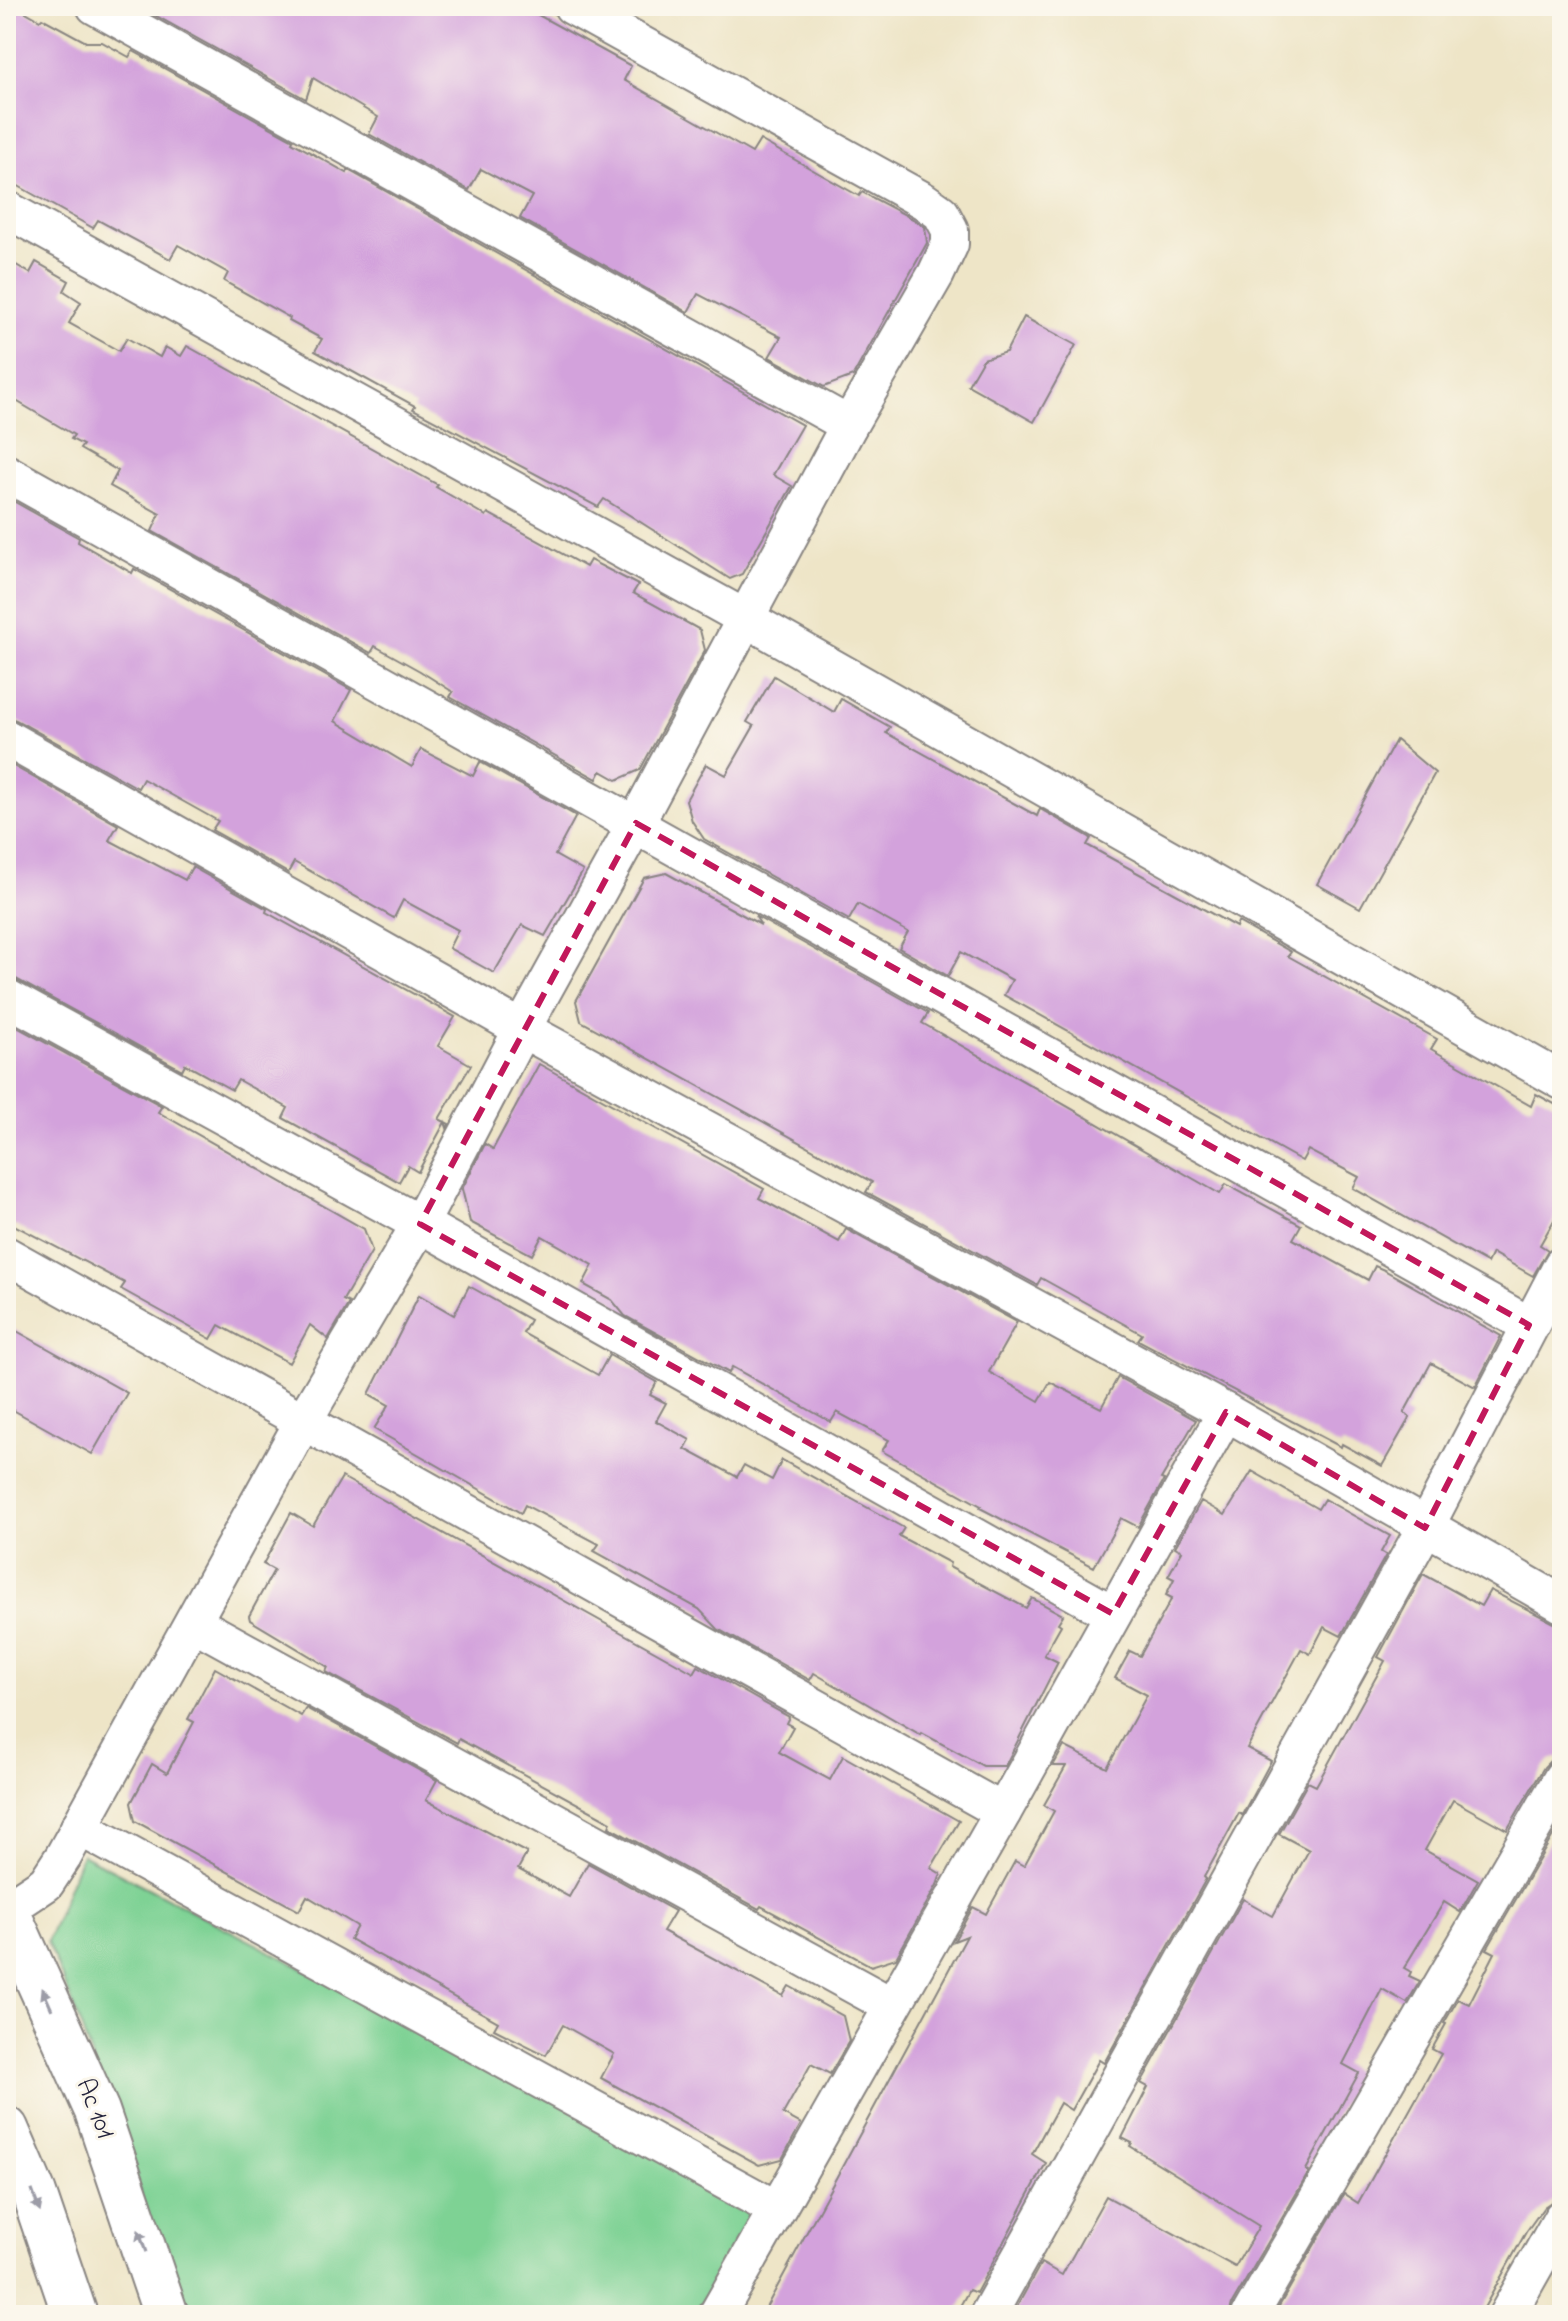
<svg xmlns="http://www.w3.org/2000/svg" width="1568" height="2321" viewBox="0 0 1568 2321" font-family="'Indie Flower',sans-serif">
  <rect width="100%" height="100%" fill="#fbf7ec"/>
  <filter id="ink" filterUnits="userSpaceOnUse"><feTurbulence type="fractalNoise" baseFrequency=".0125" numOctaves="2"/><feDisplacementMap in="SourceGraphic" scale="16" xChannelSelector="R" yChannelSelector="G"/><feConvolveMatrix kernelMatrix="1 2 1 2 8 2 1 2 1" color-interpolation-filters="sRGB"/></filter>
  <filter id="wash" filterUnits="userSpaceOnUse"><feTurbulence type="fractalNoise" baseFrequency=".006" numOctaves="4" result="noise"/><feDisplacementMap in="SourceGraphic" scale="32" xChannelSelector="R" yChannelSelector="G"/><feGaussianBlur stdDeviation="1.8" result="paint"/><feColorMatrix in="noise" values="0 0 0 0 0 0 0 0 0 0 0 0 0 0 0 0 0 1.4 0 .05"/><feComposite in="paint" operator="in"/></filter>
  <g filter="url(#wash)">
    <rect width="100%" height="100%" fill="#eee5c7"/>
    <polygon fill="#7ed294" stroke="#507a68" stroke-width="2" points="82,1854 756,2203 695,2315 183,2315 71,1999 47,1942"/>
    <g id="blocks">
      <g fill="#d3a2dc">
        <polygon points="6,6 15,6 40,20 42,18 86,42 102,42 129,57 133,51 293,140 292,142 347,173 348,170 802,425 773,475 792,486 742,574 730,579 604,499 598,507 413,409 415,406 315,351 322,339 289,321 290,318 224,281 228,273 178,245 170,259 98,220 93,228 6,179"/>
        <polygon points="157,6 522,6 631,66 624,80 752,153 760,140 859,196 862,192 913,219 925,227 927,243 853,376 824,387 769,357 781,337 698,294 688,312 520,218 532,196 481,169 469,190 369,134 378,117 313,78 306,99 153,14"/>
        <polygon points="6,259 30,273 36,262 69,281 64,291 81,302 69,323 119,351 127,338 160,357 165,347 181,356 187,346 438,485 436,487 486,516 488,513 586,567 590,560 638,585 633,593 700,630 705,650 640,770 617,780 601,771 597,779 450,697 453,692 420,671 375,646 371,653 152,531 160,514 110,486 118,471 80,449 83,445 71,439 74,435 6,395"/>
        <polygon points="1024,317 1076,345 1034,422 968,385 983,359 1006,352"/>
        <polygon points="6,497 79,538 78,542 132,573 134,569 351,690 335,721 412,767 421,749 473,776 480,762 576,816 555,855 583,871 545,936 522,925 494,973 449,948 458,930 403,900 394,918 294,862 288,873 212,830 218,821 143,779 138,788 16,720 6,717"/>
        <polygon points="774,676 834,712 841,699 890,727 886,733 1037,816 1040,809 1091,838 1087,845 1236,927 1238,922 1291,952 1288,956 1437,1039 1431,1049 1531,1106 1536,1094 1562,1108 1562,1206 1540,1245 1548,1250 1533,1276 1492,1253 1487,1263 1353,1188 1359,1177 1308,1150 1302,1161 1004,995 1012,980 961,952 948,976 899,948 908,932 858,904 849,920 704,839 692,821 686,800 706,764 726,775 754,726 747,722"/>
        <polygon points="1396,740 1435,773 1360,908 1317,884"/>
        <polygon points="6,762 118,825 109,840 185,880 192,867 267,909 266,912 455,1017 438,1046 471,1065 439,1119 449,1124 447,1128 445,1122 418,1172 408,1166 399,1182 283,1118 288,1108 238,1080 232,1090 185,1064 182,1070 16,979 6,976"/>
        <polygon points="666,873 761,925 755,916 928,1013 922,1023 1220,1194 1226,1184 1301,1225 1293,1239 1368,1280 1375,1266 1384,1270 1501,1336 1475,1387 1431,1363 1404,1413 1410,1417 1382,1466 1342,1444 1341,1447 1138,1340 1142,1334 1041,1278 1037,1285 866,1192 872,1182 581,1021 576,1001 644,878"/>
        <polygon points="6,1021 162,1106 158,1112 364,1229 372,1251 343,1300 349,1303 328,1339 310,1325 289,1363 219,1325 211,1339 121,1289 125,1283 6,1221"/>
        <polygon points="539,1064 764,1189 759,1198 839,1242 846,1229 1017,1322 989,1372 1039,1401 1050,1382 1101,1408 1118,1377 1196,1420 1161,1479 1164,1480 1138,1527 1121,1518 1094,1567 980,1508 981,1506 882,1451 889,1440 837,1412 831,1422 732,1367 729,1373 625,1316 612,1300 583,1284 593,1265 542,1236 532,1255 470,1222 462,1189 485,1144 493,1149"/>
        <polygon points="469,1286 530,1320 523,1333 598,1375 609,1355 657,1382 650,1395 666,1403 656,1421 690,1440 685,1449 737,1477 744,1465 772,1480 782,1460 904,1528 899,1536 950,1563 949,1567 1026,1608 1032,1598 1063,1615 1058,1623 1061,1625 1044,1655 1058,1662 1005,1766 983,1766 922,1733 921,1735 814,1673 810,1680 718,1629 699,1609 594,1551 599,1544 525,1505 521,1513 374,1429 389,1405 369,1394 419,1295 454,1315"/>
        <polygon points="6,1325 127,1393 92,1454 6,1406"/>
        <polygon points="1252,1471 1318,1509 1324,1499 1390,1536 1381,1552 1386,1555 1341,1636 1324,1627 1310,1654 1301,1649 1247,1748 1271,1761 1242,1815 1239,1813 1204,1877 1206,1879 1104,2063 1099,2060 1071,2110 1060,2103 1032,2154 1046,2163 976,2293 969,2290 955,2315 762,2315 967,1936 954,1941 973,1907 986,1914 1015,1861 1024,1866 1054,1811 1044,1805 1066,1766 1053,1766 1064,1746 1107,1768 1147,1695 1115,1678 1130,1651 1140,1656 1172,1598 1166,1595 1174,1579 1168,1576 1182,1551 1175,1547 1201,1501 1225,1515"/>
        <polygon points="342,1477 694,1673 698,1666 789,1717 786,1723 793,1727 779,1752 830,1780 843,1756 959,1821 931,1868 941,1874 937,1885 896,1958 871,1966 761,1906 759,1909 609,1827 611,1822 459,1739 457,1743 326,1672 328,1667 250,1620 249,1616 274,1570 263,1564 291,1513 313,1526"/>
        <polygon points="1423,1574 1481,1606 1490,1590 1562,1627 1562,1757 1552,1759 1544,1767 1507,1830 1453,1800 1425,1850 1478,1880 1460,1912 1444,1902 1404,1968 1411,1972 1409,1976 1420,1981 1407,2003 1382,1989 1343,2064 1359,2073 1306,2170 1309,2172 1232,2304 1229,2315 1013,2314 1041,2263 1062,2275 1106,2196 1235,2267 1259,2226 1130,2146 1132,2143 1122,2138 1148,2087 1141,2083 1243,1899 1273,1916 1309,1850 1279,1834 1308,1782 1316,1786 1385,1661 1378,1657"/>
        <polygon points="215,1668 301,1716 306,1708 437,1780 426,1800 527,1853 518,1869 569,1897 588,1863 675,1911 663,1931 783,1996 789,1986 843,2016 849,2041 830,2074 811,2064 783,2114 801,2124 782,2159 759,2165 601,2078 614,2054 563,2025 546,2055 494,2029 498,2022 350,1939 357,1926 307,1896 299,1911 135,1821 131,1803 152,1764 167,1773 194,1722 188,1719"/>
        <polygon points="1562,1820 1562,2189 1557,2198 1544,2207 1526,2232 1480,2315 1274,2315 1344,2194 1358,2203 1441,2054 1432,2049 1446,2024 1444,2023 1458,1999 1469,2004 1495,1953 1487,1949"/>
      </g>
    </g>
  </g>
  <g filter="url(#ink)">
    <use href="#blocks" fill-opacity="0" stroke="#888481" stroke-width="2"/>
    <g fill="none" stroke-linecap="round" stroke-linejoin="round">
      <defs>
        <g id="minor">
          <polyline points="95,6 849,425"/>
          <polyline points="6,209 745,618 1562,1081"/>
          <polyline points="6,473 1529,1325"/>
          <polyline points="6,738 522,1029 1226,1412 1562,1604"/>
          <polyline points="6,997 420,1224 1113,1614"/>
          <polyline points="6,1255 1003,1812"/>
          <polyline points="194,1623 892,2006"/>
          <polyline points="79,1827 776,2209"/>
          <polyline points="7,1909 46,1883 63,1857 304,1420 420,1224 522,1029 636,823 849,425 936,274 950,244 950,230 941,213 924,201 572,6"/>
          <polyline points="717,2315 1003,1812 1226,1412"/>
          <polyline points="988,2315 1425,1528 1562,1265"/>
          <polyline points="1250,2315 1562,1778"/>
          <polyline points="1507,2315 1562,2218"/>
        </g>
        <g id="tertiary">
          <polyline points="6,1909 97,2111 166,2315"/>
          <polyline points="6,2129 34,2194 75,2315"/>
        </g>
      </defs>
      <use href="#minor" stroke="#888481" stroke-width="40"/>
      <use href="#tertiary" stroke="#888481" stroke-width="48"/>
      <use href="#minor" stroke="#fff" stroke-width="36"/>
      <use href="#tertiary" stroke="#fff" stroke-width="44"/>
    </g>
    <defs><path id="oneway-solid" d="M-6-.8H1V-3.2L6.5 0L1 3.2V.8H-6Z" transform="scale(2)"/></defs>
    <g fill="#9c9ca7">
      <use href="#oneway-solid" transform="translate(47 1999) rotate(-114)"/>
      <use href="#oneway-solid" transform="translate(36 2201) rotate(70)"/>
      <use href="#oneway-solid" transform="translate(142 2241) rotate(-109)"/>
    </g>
  </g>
  <path fill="none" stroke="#c2185b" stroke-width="6" stroke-dasharray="16 10" stroke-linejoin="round" d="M 636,823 L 1529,1325 L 1425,1528 L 1226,1412 L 1113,1614 L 420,1224 Z"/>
  <g text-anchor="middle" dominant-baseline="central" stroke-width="6" stroke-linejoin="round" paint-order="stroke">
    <g font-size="26" fill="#22223b" stroke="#fbf7ec">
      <text transform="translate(94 2109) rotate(68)">Ac 101</text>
    </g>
  </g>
  <rect width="1568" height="2321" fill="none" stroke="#fbf7ec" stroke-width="32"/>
</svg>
